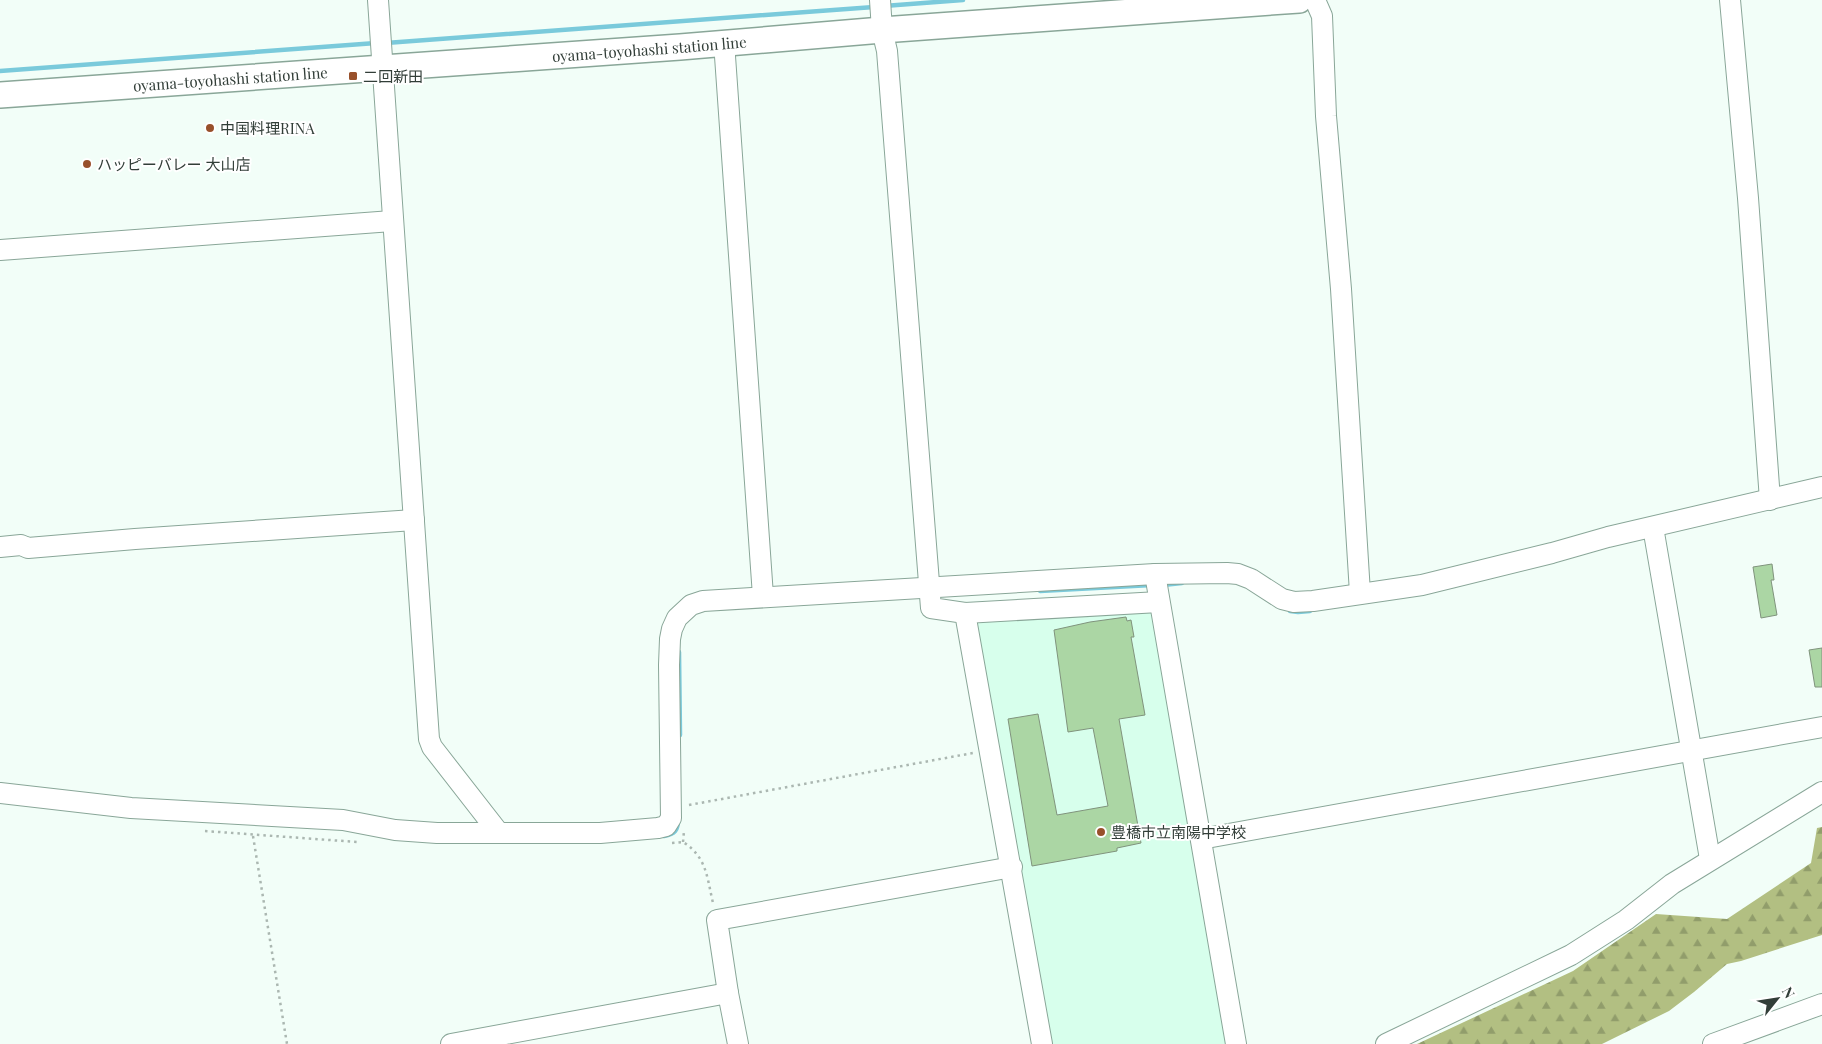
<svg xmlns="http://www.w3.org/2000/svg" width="1822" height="1044" viewBox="0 0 1822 1044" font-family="'Playfair Display','Noto Sans JP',serif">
  <defs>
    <pattern id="forest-firs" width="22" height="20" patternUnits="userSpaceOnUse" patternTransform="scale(1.25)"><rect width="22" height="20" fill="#b2bf82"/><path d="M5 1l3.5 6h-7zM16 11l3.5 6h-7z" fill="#919d6b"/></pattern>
  </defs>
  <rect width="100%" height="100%" fill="#f2fef8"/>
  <polygon fill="#d7ffec" points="1153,610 1228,1044 1049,1044 974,620"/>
  <polygon fill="url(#forest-firs)" points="1822,827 1822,935 1741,961 1727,964 1694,992 1669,1011 1602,1044 1417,1044 1573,971 1656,914 1727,919 1811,863 1817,828"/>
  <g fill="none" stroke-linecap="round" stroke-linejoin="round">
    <g stroke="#7acadb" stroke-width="4.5">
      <polyline points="884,6 963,0"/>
      <polyline points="386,43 874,7"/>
      <polyline points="0,71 376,43"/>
      <polyline points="1163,585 1182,583"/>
      <polyline points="1040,591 1152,585"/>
      <polyline points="1290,611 1298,612 1310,611"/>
      <polyline points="679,652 680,735"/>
      <path d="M 664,836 C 675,834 678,830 678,820"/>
    </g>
  </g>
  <g fill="#abd6a4" stroke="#80937d">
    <polygon points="1772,564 1774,580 1771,580 1777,615 1761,618 1753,567"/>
    <polygon points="1126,617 1127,621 1131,620 1134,637 1131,637 1145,715 1119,719 1141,843 1117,848 1117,851 1032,866 1008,719 1038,714 1057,815 1108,806 1093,728 1068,732 1054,630 1090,622"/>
    <polygon points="1822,648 1822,687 1815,687 1809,650"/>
  </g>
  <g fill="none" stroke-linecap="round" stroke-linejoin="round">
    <defs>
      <g id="minor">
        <polyline points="378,0 429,739 432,747 499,833"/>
        <polyline points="880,0 882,30 887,51 931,608 965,613 1042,1044"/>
        <polyline points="1315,0 1322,16 1326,116 1341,289 1360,593"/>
        <polyline points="1730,0 1748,198 1770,500"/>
        <polyline points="724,42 763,596"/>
        <polyline points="0,250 392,221"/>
        <polyline points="1653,527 1710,859"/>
        <polyline points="0,547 21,545 28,548 135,539 414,520"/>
        <polyline points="1155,574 1236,1044"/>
        <polyline points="965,613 1159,602"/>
        <polyline points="0,793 131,808 343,820 395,830 437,833 600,833 658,828 666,826 671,818 669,665 670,639 672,629 677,618 691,605 703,601 1155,574 1227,573 1238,574 1251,579 1282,599 1294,602 1313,601 1422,585 1552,553 1608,537 1822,487"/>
        <polyline points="1201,839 1822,727"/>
        <polyline points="451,1044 728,993"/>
        <polyline points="738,1044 728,993 717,920 1012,867"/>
        <polyline points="1386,1044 1571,955 1626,920 1672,884 1822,792"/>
        <polyline points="1713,1044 1822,1004"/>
      </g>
      <g id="major">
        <path id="s1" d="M 0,95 L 680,47 L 882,30 L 1299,0"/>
      </g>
    </defs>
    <use href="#minor" stroke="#89a698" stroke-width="22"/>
    <use href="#major" stroke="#89a698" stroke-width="28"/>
    <g stroke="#abb7b1" stroke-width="2.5" stroke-dasharray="2.5 4" stroke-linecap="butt">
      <polyline points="689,805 973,753"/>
      <polyline points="205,831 357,842"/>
      <polyline points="253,836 287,1044"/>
      <polyline points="683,842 684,831"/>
      <path d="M 672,843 L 683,842 C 707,857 707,878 713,903"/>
    </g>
    <use href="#minor" stroke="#fff" stroke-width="20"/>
    <use href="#major" stroke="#fff" stroke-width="25"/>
  </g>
  <g fill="#98502b" stroke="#fff" stroke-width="2">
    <rect x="348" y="71" width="10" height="10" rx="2.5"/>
    <circle cx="210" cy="128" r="5"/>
    <circle cx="87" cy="164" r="5"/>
    <circle cx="1101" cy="832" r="5"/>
  </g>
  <g text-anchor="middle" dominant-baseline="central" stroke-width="4" stroke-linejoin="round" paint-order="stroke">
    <g font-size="15" fill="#323e38" stroke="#fff">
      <text stroke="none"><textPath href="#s1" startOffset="651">oyama-toyohashi station line</textPath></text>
      <text stroke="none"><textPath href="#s1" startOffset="231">oyama-toyohashi station line</textPath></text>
    </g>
    <g font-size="15" fill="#323e38" stroke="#fff" text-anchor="start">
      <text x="363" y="76">二回新田</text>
      <text x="220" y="128">中国料理RINA</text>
      <text x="97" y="164">ハッピーバレー 大山店</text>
      <text x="1111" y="832">豊橋市立南陽中学校</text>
    </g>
  </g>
  <g transform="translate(1777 999) rotate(60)" stroke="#ffffff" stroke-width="4" paint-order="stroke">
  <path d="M0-4L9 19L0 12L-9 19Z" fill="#323e38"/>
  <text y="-8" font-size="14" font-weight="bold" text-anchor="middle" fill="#323e38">N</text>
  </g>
</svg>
